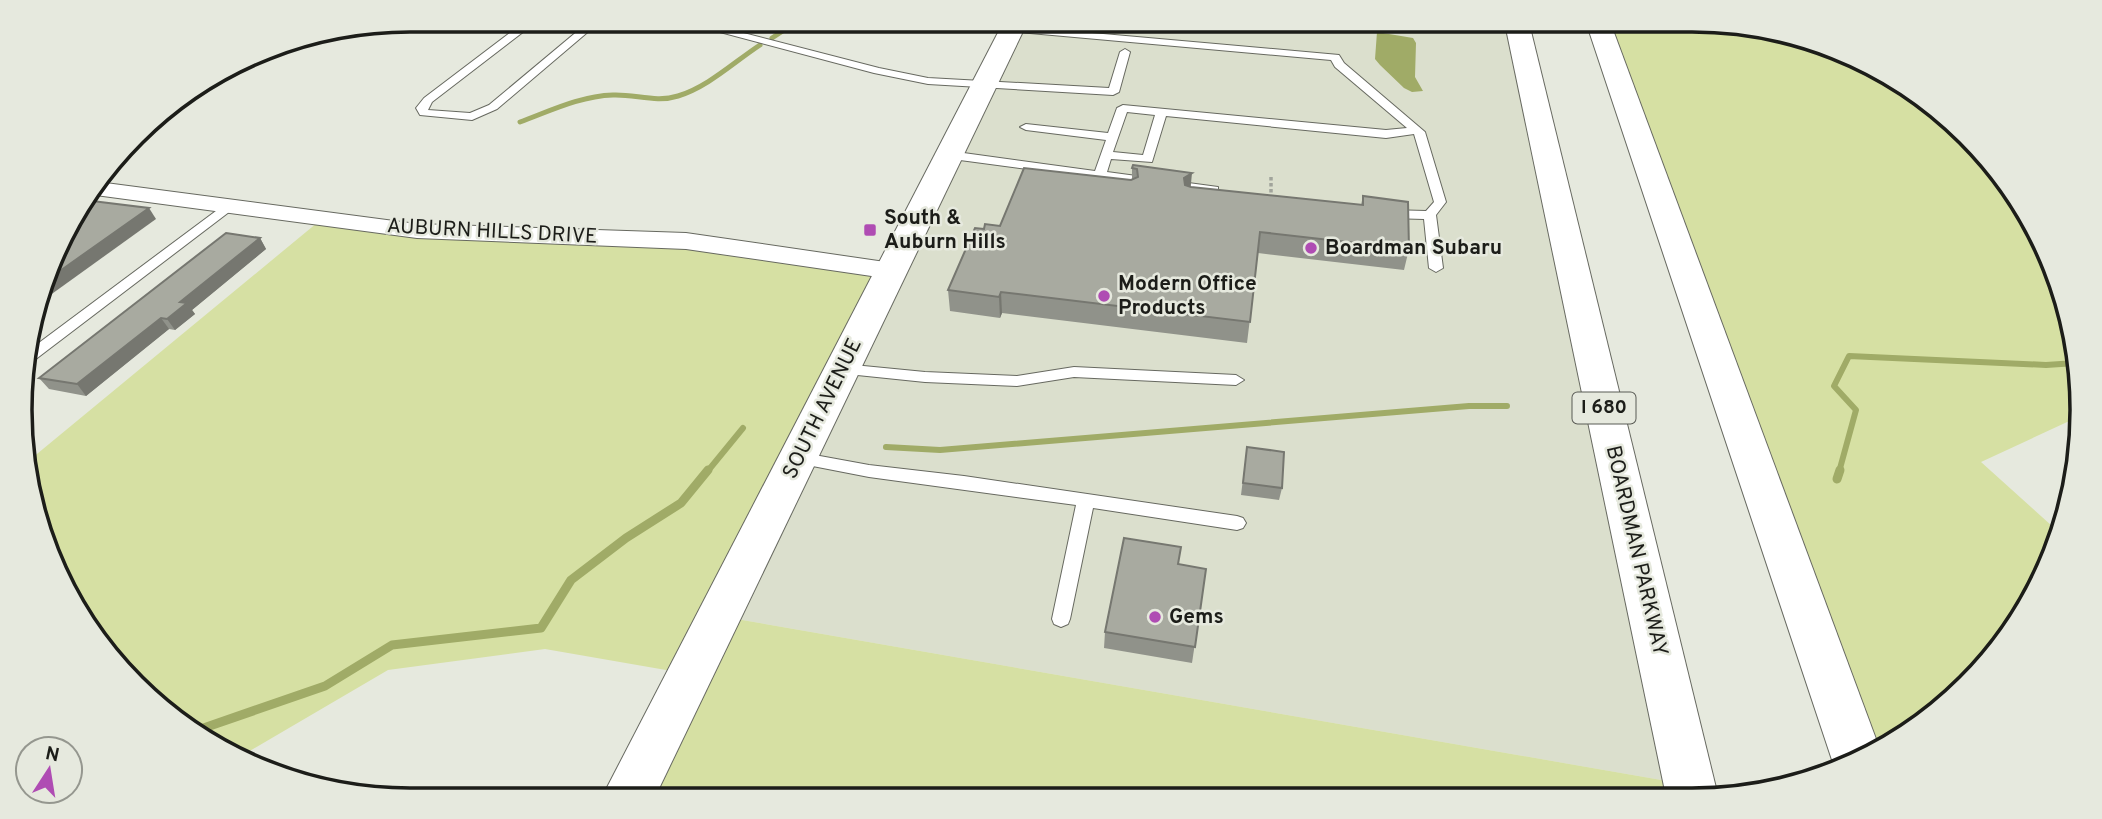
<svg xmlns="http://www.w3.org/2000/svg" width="2102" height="819" viewBox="0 0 2102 819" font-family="Overpass,sans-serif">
  <rect width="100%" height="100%" fill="#e6e9de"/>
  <polygon fill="#dbdfcd" points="1017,19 1516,19 1690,785 719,616"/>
  <g fill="#d6e0a3">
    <polygon points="1597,19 1692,19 1818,40 1950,116 2047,253 2082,384 2078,417 1981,462 2062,535 2017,627 1950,703 1858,760"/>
    <polygon points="323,218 686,241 892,271 719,616 1690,785 1692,796 627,799 689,674 545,649 388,670 241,756 172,719 72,605 27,486 26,463"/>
  </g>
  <polygon fill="#a0ab67" points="1377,32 1413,38 1416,43 1415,77 1423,91 1412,92 1404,88 1380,65 1375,59"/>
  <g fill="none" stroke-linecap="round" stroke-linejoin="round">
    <g stroke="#a0ab67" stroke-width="5">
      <polyline points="772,38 801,19"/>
      <path d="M 520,122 C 550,111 580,96 613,95 C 635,94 656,103 678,96 C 708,87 734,62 760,45"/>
    </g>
    <g stroke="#a0ab67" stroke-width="6">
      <polyline points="886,447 940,450 1469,406 1507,406"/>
      <polyline points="707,472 743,428"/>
      <polyline points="1839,472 1856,410 1834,386 1849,356 2046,365 2076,363"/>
    </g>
    <g stroke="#a0ab67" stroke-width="9">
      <polyline points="1837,479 1840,470"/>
      <polyline points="195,731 325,686 392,645 541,628 571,580 626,538 681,503 708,470"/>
    </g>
    <defs>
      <g id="lane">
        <polygon points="528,19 540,19 432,102 428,110 470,113 489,105 592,19 603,19 497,109 472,120 420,115 416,108 424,98"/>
        <polygon points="671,19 689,19 879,68 928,78 1109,88 1120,52 1125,49 1130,52 1119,92 1113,95 928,84 874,73"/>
        <path d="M 1013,26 L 1339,55 L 1344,63 L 1425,132 L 1446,202 L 1436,215 L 1443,268 L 1436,272 L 1429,268 L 1424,219 L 1389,218 L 1383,214 L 1389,210 L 1426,211 L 1434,202 L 1414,134 L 1386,138 L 1166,116 L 1152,162 L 1111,159 L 1107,172 L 1218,187 L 1218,193 L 1214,194 L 1111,180 L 1109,184 L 1105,185 L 1094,178 L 945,158 L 945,152 L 949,151 L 1095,171 L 1106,140 L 1026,130 L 1020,127 L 1026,124 L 1108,133 L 1117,108 L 1123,105 L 1386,130 L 1407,128 L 1335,67 L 1331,60 L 1009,31 L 1009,27 ZM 1127,112 L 1155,115 L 1143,155 L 1113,152 Z"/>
        <polygon points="228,202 234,206 233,209 28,365 23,367 24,354"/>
        <polygon points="843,364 925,372 1017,376 1074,367 1236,375 1244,380 1236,385 1074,377 1017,386 925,382 838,373 835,369 838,365"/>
        <polygon points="798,452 869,465 964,476 1237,516 1243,518 1246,523 1243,528 1237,530 1093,508 1070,619 1068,624 1061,627 1054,624 1052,619 1076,505 869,477 792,462 790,458 792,454"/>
      </g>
      <polygon id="street" points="98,182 417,224 686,233 892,263 901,266 905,271 901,276 892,279 686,249 417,238 88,194"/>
      <polygon id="secondary" points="1005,19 1029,19 654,799 601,799"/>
      <g id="highway">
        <polygon points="1504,19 1528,19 1718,796 1666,796"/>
        <polygon points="1585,19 1609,19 1879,747 1842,770 1838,771 1832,760"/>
      </g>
    </defs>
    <use href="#lane" stroke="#676960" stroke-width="2"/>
    <use href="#street" stroke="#676960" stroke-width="2"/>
    <use href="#secondary" stroke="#676960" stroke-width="2"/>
    <use href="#highway" stroke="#676960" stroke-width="2"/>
    <polyline stroke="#a1a49b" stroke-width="3.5" stroke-dasharray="3.5 2.5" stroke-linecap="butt" points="1271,177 1271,198"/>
    <use href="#lane" fill="#fff" fill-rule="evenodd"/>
    <use href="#street" fill="#fff" fill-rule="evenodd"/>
    <use href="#secondary" fill="#fff" fill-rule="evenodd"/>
    <use href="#highway" fill="#fff" fill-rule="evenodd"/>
  </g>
  <g fill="#90928a">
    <polygon points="1132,168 1191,187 1361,205 1363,196 1409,249 1404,270 1258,253 1247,343 1002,313 1000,318 950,311 948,290 984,229 1000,226 1131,180 1132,180"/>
    <polygon points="260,238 266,249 192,310 195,314 175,330 169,329 86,396 49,389 39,378"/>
    <polygon points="1247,447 1282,488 1279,500 1241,495"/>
    <polygon points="1179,565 1206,569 1192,663 1104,648 1105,632"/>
  </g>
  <g fill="#767770">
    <polygon points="1192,173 1190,194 1182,198 1184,178"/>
    <polygon points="149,208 156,219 42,301 50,278"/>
    <polygon points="260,238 266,249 192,310 195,314 175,330 167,319 180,302"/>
    <polygon points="1001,292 1002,313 1000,318 999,297"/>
    <polygon points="161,318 169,329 86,396 77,384"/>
  </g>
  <g fill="#a8aaa0" stroke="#767770" stroke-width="2">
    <polygon points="1133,165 1192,173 1184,178 1185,185 1191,187 1363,205 1363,196 1408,202 1409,249 1260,232 1250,322 1001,292 999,297 948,290 975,228 984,229 985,224 1000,226 1024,168 1131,180 1138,177 1137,169 1132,168"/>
    <polygon points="84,200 149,208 50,278 71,215"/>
    <polygon points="226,233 260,238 180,302 187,303 167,319 161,318 77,384 39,378"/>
    <polygon points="1247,447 1284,452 1282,488 1243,483"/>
    <polygon points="1124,538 1181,547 1178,564 1206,569 1195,647 1105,632"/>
  </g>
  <g fill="#af4cb3" stroke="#e6e9de" stroke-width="2.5">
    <rect x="863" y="223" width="14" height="14" rx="3.5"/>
    <circle cx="1311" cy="248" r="7"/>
    <circle cx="1104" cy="296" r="7"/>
    <circle cx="1155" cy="617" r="7"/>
  </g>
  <g text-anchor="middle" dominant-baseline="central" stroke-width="5" stroke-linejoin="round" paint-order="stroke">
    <rect fill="#e6e9de" stroke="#595a54" stroke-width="2" x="1572.5" y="392.5" width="63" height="31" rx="5"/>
    <g font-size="19" font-weight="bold" fill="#1c1d19">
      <text x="1604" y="408">I 680</text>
    </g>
    <g font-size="21" font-weight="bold" fill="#1c1d19" stroke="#e6e9de" text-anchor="start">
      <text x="884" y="218">South &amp;<tspan x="884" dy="24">Auburn Hills</tspan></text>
      <text x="1325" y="248">Boardman Subaru</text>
      <text x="1118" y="284">Modern Office<tspan x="1118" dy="24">Products</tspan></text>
      <text x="1169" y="617">Gems</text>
    </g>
    <g font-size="21" fill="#1c1d19" stroke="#e6e9de">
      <text transform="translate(492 232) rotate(3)">AUBURN HILLS DRIVE</text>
      <text transform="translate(823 409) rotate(-64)">SOUTH AVENUE</text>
      <text transform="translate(1636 551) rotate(77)">BOARDMAN PARKWAY</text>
    </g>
  </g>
  <path d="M0 0H2102V819H0ZM410 32H1692A378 378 0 0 1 2070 410V410A378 378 0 0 1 1692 788H410A378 378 0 0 1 32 410V410A378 378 0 0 1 410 32Z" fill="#e6e9de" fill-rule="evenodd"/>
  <path fill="none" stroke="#1c1d19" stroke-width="3.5" d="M410 32H1692A378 378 0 0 1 2070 410V410A378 378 0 0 1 1692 788H410A378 378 0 0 1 32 410V410A378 378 0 0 1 410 32Z"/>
  <g transform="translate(49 770) rotate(12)"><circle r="33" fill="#e6e9de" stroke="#95978f" stroke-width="2"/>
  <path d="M0-5L12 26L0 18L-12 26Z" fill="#af4cb3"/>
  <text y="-10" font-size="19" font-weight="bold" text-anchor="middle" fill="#1c1d19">N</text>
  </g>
</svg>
